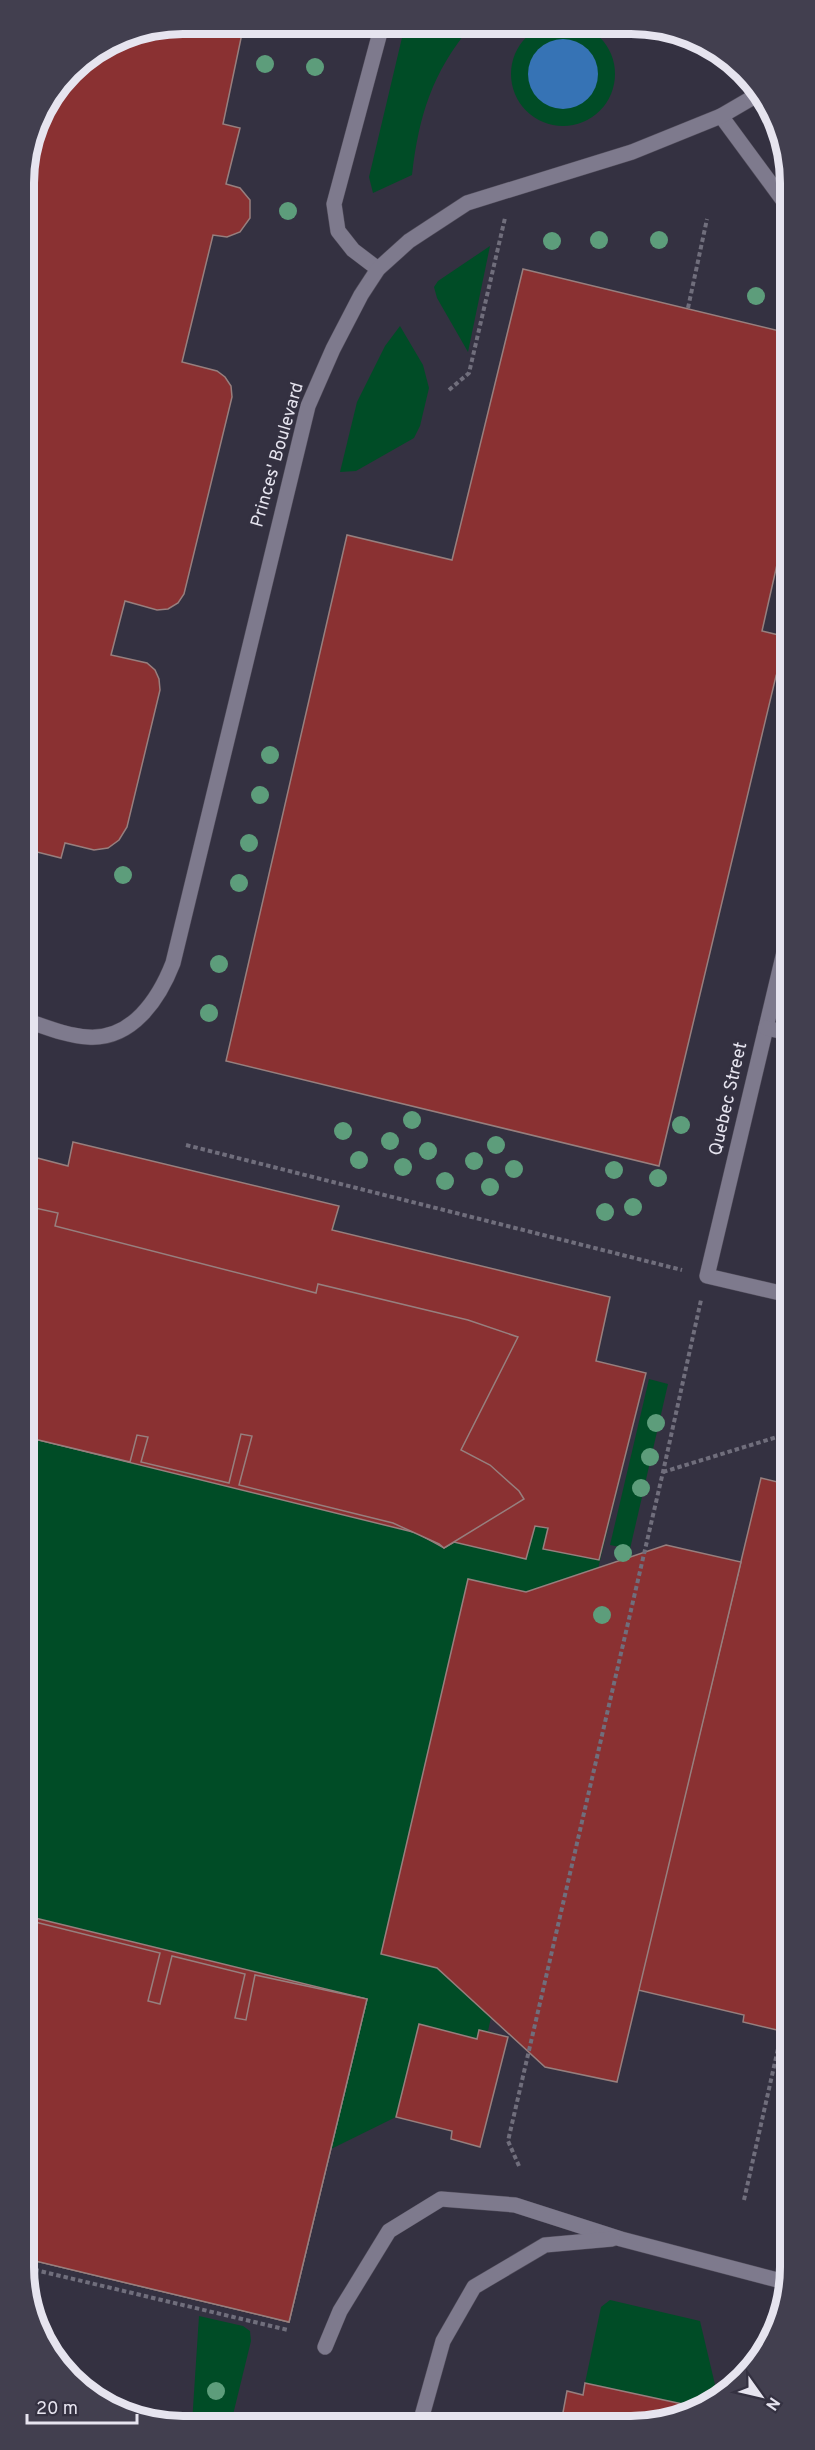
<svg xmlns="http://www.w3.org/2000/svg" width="815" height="2450" viewBox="0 0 815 2450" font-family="Overpass,sans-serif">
  <rect width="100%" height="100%" fill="#343141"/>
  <g fill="#004c26">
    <circle cx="563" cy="74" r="52"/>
    <path d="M 405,25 L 471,26 C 432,73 419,115 412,175 L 373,193 L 369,177 Z"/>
    <polygon points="490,246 468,352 437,298 434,287 438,281"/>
    <polygon points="400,326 423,365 429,388 420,426 414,438 356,471 340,472 357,402 385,346"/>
    <polygon points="73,1142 339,1206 333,1230 610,1297 596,1361 646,1373 518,1895 488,2031 508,2037 480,2147 451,2139 452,2131 396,2117 329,2150 289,2322 27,2258 26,1155 68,1166"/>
    <polygon points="649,1379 668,1384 630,1549 610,1545"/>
    <polygon points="610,2300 700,2321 717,2393 714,2402 701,2408 585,2383 601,2307"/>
    <polygon points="199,2316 243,2326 250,2331 251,2341 231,2423 192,2423"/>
  </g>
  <circle fill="#3673b5" cx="563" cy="74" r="35"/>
  <g fill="#8a3132" stroke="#977f7e" stroke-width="1.5">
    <polygon points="184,24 244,24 223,124 240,128 226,184 240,188 250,200 250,218 240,232 227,237 213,235 182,362 217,371 225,377 231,386 232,397 184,594 178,603 168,609 157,610 125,601 111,655 147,663 155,670 159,679 160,690 127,827 119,840 108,848 94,850 65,843 61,858 25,849 24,173 40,113 78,64 123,36"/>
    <polygon points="523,269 788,333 788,516 762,631 783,636 788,620 789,695 776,676 659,1166 226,1061 347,535 452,560"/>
    <polygon points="73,1142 339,1206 332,1230 610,1297 596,1361 646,1373 599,1560 543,1549 548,1528 535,1526 526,1559 454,1542 444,1548 417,1533 26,1437 26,1155 68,1166"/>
    <polygon points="26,1206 58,1213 55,1226 316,1293 318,1284 468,1320 518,1337 461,1450 490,1465 519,1491 524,1499 444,1548 439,1544 393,1523 239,1485 252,1436 241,1434 229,1483 141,1462 148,1437 137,1435 130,1462 26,1437"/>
    <polygon points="761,1478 790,1485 790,2033 743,2022 744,2015 638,1990"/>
    <polygon points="666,1545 741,1562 617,2082 545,2067 437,1968 381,1954 468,1579 526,1592"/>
    <polygon points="27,1916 367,1999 289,2322 27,2259"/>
    <polygon points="27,1920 160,1953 148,2001 160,2004 172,1956 245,1974 235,2018 246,2020 255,1975 367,1999 289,2322 27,2259"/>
    <polygon points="419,2024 477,2039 479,2030 508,2037 480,2147 451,2139 452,2131 396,2117"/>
    <polygon points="585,2383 701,2408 663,2423 561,2423 567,2391 583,2395"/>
  </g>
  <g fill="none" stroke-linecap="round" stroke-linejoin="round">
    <defs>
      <g id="minor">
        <polyline points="721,116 788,207"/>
        <polyline points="378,269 353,250 338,231 334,204 382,25"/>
        <polyline points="789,931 707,1276 789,1295"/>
        <path d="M 25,1020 C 46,1027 67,1036 88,1037 C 132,1040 159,999 173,963 L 308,406 L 333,349 L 361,295 L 378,269 L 409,241 L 467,203 L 632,152 L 721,116 L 757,95"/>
        <polyline points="766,1028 789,1033"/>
        <polyline points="325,2347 340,2311 389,2231 441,2199 515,2205 621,2239 789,2283"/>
        <polyline points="420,2423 443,2341 474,2287 545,2245 612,2239"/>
      </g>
    </defs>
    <use href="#minor" stroke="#514d5b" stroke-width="16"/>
    <g stroke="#706e7c" stroke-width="4" stroke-dasharray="4.5 3" stroke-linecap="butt">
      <polyline points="688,308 707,219"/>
      <polyline points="449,390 469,373 505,218"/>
      <polyline points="186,1145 682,1270"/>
      <polyline points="663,1472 790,1433"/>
      <polyline points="519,2166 508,2141 663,1472 701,1300"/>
      <polyline points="744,2200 782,2031"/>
      <polyline points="27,2268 288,2330"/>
    </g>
    <use href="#minor" stroke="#7e7a8d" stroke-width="15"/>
  </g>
  <g fill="#5d9d7b">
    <circle cx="265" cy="64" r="9"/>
    <circle cx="315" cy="67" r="9"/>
    <circle cx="288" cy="211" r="9"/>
    <circle cx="599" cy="240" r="9"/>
    <circle cx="659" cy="240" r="9"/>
    <circle cx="552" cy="241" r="9"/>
    <circle cx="756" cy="296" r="9"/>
    <circle cx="270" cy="755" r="9"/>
    <circle cx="260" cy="795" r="9"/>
    <circle cx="249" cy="843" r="9"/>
    <circle cx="123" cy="875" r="9"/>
    <circle cx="239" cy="883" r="9"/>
    <circle cx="219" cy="964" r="9"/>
    <circle cx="209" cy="1013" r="9"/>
    <circle cx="412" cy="1120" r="9"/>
    <circle cx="681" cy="1125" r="9"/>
    <circle cx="343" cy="1131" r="9"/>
    <circle cx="390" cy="1141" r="9"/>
    <circle cx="496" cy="1145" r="9"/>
    <circle cx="428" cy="1151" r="9"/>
    <circle cx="359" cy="1160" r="9"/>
    <circle cx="474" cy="1161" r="9"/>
    <circle cx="403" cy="1167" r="9"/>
    <circle cx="514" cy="1169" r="9"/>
    <circle cx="614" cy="1170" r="9"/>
    <circle cx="658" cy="1178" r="9"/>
    <circle cx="445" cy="1181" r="9"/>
    <circle cx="490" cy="1187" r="9"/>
    <circle cx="633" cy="1207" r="9"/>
    <circle cx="605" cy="1212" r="9"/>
    <circle cx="656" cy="1423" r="9"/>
    <circle cx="650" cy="1457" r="9"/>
    <circle cx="641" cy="1488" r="9"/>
    <circle cx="623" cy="1553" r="9"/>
    <circle cx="602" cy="1615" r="9"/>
    <circle cx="216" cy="2391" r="9"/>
  </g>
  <g text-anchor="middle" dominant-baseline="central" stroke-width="6" stroke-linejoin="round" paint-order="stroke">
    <g font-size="18" fill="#e6e4ef" stroke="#343141">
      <text transform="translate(278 455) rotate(-74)">Princes' Boulevard</text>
      <text transform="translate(729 1099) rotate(-77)">Quebec Street</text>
    </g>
  </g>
  <path d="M0 0H815V2450H0ZM183 34H631A149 149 0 0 1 780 183V2267A149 149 0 0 1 631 2416H183A149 149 0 0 1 34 2267V183A149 149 0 0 1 183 34Z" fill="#423f4f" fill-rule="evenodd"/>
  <path fill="none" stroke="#e6e4ef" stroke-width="8" d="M183 34H631A149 149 0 0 1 780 183V2267A149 149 0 0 1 631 2416H183A149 149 0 0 1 34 2267V183A149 149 0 0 1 183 34Z"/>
  <g transform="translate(761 2396) rotate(124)" stroke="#343141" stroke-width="4.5" paint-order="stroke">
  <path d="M0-4.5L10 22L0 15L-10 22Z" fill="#e6e4ef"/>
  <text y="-9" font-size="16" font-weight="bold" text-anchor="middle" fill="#e6e4ef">N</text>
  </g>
  <path d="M27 2414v9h110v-9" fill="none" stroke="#e6e4ef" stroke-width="3"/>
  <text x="36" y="2414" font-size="18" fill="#e6e4ef" stroke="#343141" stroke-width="4.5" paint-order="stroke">20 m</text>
</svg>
